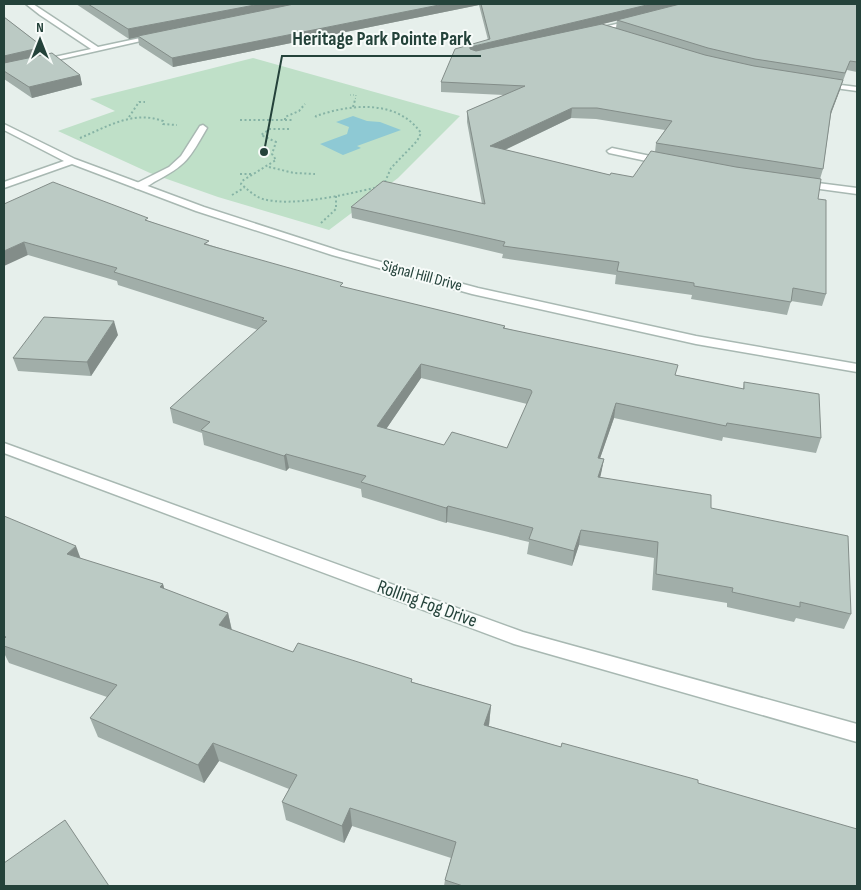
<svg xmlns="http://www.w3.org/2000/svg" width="861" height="890" viewBox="0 0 861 890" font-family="'Sofia Sans Condensed',sans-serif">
  <rect width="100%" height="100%" fill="#e6efeb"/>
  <polygon fill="#bfe0c8" points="253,58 460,116 398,178 329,230 218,197 150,173 58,131 115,111 90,99"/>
  <polygon fill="#8ec9d4" points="353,116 367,121 380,122 401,130 357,146 361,148 343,155 320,144 347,134 349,127 336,122"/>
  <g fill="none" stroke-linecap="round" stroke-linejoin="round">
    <defs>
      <path id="service" d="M 203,125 L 207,128 C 189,159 187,165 154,182 C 148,186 142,190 135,188 L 135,184 L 169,167 L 181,156 L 200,126 Z"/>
      <g id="minor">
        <polygon points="26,4 33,4 98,47 159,34 163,36 4,72 4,68 91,49 40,15"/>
        <polygon points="637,19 640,21 639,22 591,33 587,31"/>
        <polygon points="817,82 857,87 857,91 820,86 817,86"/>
        <polygon points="4,124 75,159 204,207 340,251 478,288 696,336 857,364 857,372 696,344 472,294 332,255 196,211 72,164 4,188 4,182 64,161 4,130"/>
        <polygon points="612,148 665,159 670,162 665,165 609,153 607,151"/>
        <polygon points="802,181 857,188 857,194 798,186 798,182"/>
        <polygon points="4,443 523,632 857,724 857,742 514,644 4,453"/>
      </g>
    </defs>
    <use href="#service" stroke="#a8b8b2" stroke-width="3"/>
    <use href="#minor" stroke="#a8b8b2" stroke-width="3"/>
    <polyline stroke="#86b3a5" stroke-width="1" stroke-dasharray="1 2" stroke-linecap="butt" points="350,95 356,95 355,101"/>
    <g stroke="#86b3a5" stroke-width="2" stroke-dasharray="2 2.5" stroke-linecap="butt">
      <polyline points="353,107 355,100"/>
      <polyline points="129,117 139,102 145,102"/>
      <polyline points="240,120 292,120"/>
      <polyline points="285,120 285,117 299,111 305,104"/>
      <path d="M 289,129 L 270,129 L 261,135 L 276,142 L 272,154 L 276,160 L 242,181 L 241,184 C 248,190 254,196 263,199 C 292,207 344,195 374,188 L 385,182 L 391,168 L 417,141 L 421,133 C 397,99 351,104 316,116 L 315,119"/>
      <path d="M 80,138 C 107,127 133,110 163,121 L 163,124 L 177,125"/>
      <polyline points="269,167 294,173 315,174"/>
      <polyline points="240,174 252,174"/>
      <polyline points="232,195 244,188"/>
      <polyline points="321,223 336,209 336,195"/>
    </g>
    <use href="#service" fill="#fff" fill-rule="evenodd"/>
    <use href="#minor" fill="#fff" fill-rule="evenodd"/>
  </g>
  <g fill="#a1aea9" fill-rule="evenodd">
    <path d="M 76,4 L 857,4 L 857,72 L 847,70 L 831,114 L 823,169 L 820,179 L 818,199 L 826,294 L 822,306 L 791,301 L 787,315 L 691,299 L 692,295 L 615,284 L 616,275 L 502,258 L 503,254 L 352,218 L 351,207 L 482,204 L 467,122 L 467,111 L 504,95 L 441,92 L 441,82 L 488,40 L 479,5 L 173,67 L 139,45 L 138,37 L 129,39 ZM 617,20 L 616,28 L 602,24 ZM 571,118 L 596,119 L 665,130 L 656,143 L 655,152 L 633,177 L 610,175 L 505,150 Z"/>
    <polygon points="4,17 43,47 45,55 80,75 82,85 32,98 4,79"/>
    <path d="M 4,204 L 149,221 L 210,245 L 343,287 L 505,326 L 505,328 L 676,375 L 743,389 L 744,382 L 821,438 L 816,453 L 723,437 L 722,441 L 614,418 L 600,458 L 604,459 L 600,477 L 711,508 L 851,614 L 844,629 L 796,618 L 794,622 L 727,607 L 727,603 L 652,590 L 654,558 L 579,545 L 572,566 L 527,554 L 529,542 L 447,522 L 446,523 L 362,497 L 361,489 L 289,468 L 286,471 L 204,445 L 202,433 L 173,423 L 170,408 L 258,330 L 118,285 L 117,281 L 28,255 ZM 421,378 L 527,404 L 507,448 L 444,445 L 386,429 Z"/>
    <polygon points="118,335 91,376 18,371 13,358"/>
    <polygon points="4,516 81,559 163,584 164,589 228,613 232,630 293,652 412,679 412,682 491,705 489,726 561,747 698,783 857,886 444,886 445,880 451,858 352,826 344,843 286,820 282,802 289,789 219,761 204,783 98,737 90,718 107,697 9,663 4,653"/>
  </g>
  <g fill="#838d89">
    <polygon points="260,4 305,4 138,36 138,37 129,39 128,29"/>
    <polygon points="444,4 480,4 479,5 173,67 172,58"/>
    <polygon points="651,4 686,4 469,56 470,47"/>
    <polygon points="43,47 46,56 4,66 4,56"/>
    <polygon points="80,75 82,85 32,98 29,87"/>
    <polygon points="843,80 840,90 828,121 831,111"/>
    <polygon points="572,108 571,118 490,157 490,146"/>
    <polygon points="24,242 28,255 4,266 4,251"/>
    <polygon points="114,321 118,335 91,376 87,362"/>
    <polygon points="421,364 421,378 378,441 377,426"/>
    <polygon points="616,403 614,418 595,473 598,458"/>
    <polygon points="286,454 289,468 286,471 284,456"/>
    <polygon points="604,459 601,474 596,492 598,477"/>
    <polygon points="448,506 447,522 446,523 446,508"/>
    <polygon points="581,530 579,545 572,566 574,551"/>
    <polygon points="76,546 83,565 67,554"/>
    <polygon points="163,584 168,603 160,587"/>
    <polygon points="228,613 232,632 219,625"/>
    <polygon points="491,705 489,724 483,743 484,725"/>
    <polygon points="213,743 219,761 204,783 198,765"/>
    <polygon points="350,808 352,826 344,843 342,826"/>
  </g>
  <g fill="#bbcac4" stroke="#838d89" fill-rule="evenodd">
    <polygon points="88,4 260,4 128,29"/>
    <polygon points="294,4 444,4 172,58 138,36"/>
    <polygon points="481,4 651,4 470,47 470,49 476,51 602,24 705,55 754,66 843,80 831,111 823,169 656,143 672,121 597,108 572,108 490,146 610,175 611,173 633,177 651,151 736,167 821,179 818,199 826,200 826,294 793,288 791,302 694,286 694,283 617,271 619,262 503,246 505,242 351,207 383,181 485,204 467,111 525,86 441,82 455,49 490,39"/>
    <polygon points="680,4 857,4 857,62 850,61 845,73 755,59 708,48 617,20"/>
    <polygon points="4,17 43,47 4,56"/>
    <polygon points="52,53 80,75 29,87 4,71 4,63"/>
    <path d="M 53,182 L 148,218 L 145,220 L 209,241 L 204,244 L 343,283 L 340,286 L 505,326 L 503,328 L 678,365 L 675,375 L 744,389 L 744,382 L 819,394 L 821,438 L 727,423 L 726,426 L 616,403 L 598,458 L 604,459 L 598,477 L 711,495 L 711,508 L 848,536 L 851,614 L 800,602 L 800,607 L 732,592 L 733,588 L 656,574 L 658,542 L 581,530 L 574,551 L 529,539 L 533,528 L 448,506 L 446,508 L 361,482 L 366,476 L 286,454 L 284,456 L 201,430 L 210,422 L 170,408 L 267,321 L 262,320 L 264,318 L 114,272 L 117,268 L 24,242 L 4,251 L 4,204 ZM 421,364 L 531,390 L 532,392 L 507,448 L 452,432 L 444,445 L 377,426 Z"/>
    <polygon points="44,317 114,321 87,362 13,358"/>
    <polygon points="4,516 76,546 67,554 163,584 160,587 228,613 219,625 293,652 298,643 412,679 411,682 491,705 484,725 561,747 562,743 698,780 698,783 857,829 857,886 463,886 445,880 456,842 350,808 342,826 282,802 297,775 213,743 198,765 90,718 117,685 4,646 4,639 6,637 4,636"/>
    <polygon points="65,820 109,886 4,886 4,863"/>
  </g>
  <g text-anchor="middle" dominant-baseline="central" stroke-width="4" stroke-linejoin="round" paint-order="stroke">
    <g font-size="16" fill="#24423a" stroke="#f7fbf9">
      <text transform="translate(422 276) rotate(15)">Signal Hill Drive</text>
    </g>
    <g font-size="19" fill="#24423a" stroke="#f7fbf9">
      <text transform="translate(427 604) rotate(20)">Rolling Fog Drive</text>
    </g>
  </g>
  <path fill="none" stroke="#24423a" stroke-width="2" d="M264 152L282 56H481"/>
  <circle fill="#24423a" stroke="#f7fbf9" stroke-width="2" cx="264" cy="152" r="5"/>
  <g font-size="20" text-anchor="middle" font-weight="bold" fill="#24423a" stroke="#f7fbf9" stroke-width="4" stroke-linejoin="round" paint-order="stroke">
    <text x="382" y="45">Heritage Park Pointe Park</text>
  </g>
  <rect width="861" height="890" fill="none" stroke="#24423a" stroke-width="10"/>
  <g transform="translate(40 40)" stroke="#f7fbf9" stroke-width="4" paint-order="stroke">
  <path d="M0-4L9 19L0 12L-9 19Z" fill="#24423a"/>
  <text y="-8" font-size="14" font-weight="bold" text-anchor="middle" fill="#24423a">N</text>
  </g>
</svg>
